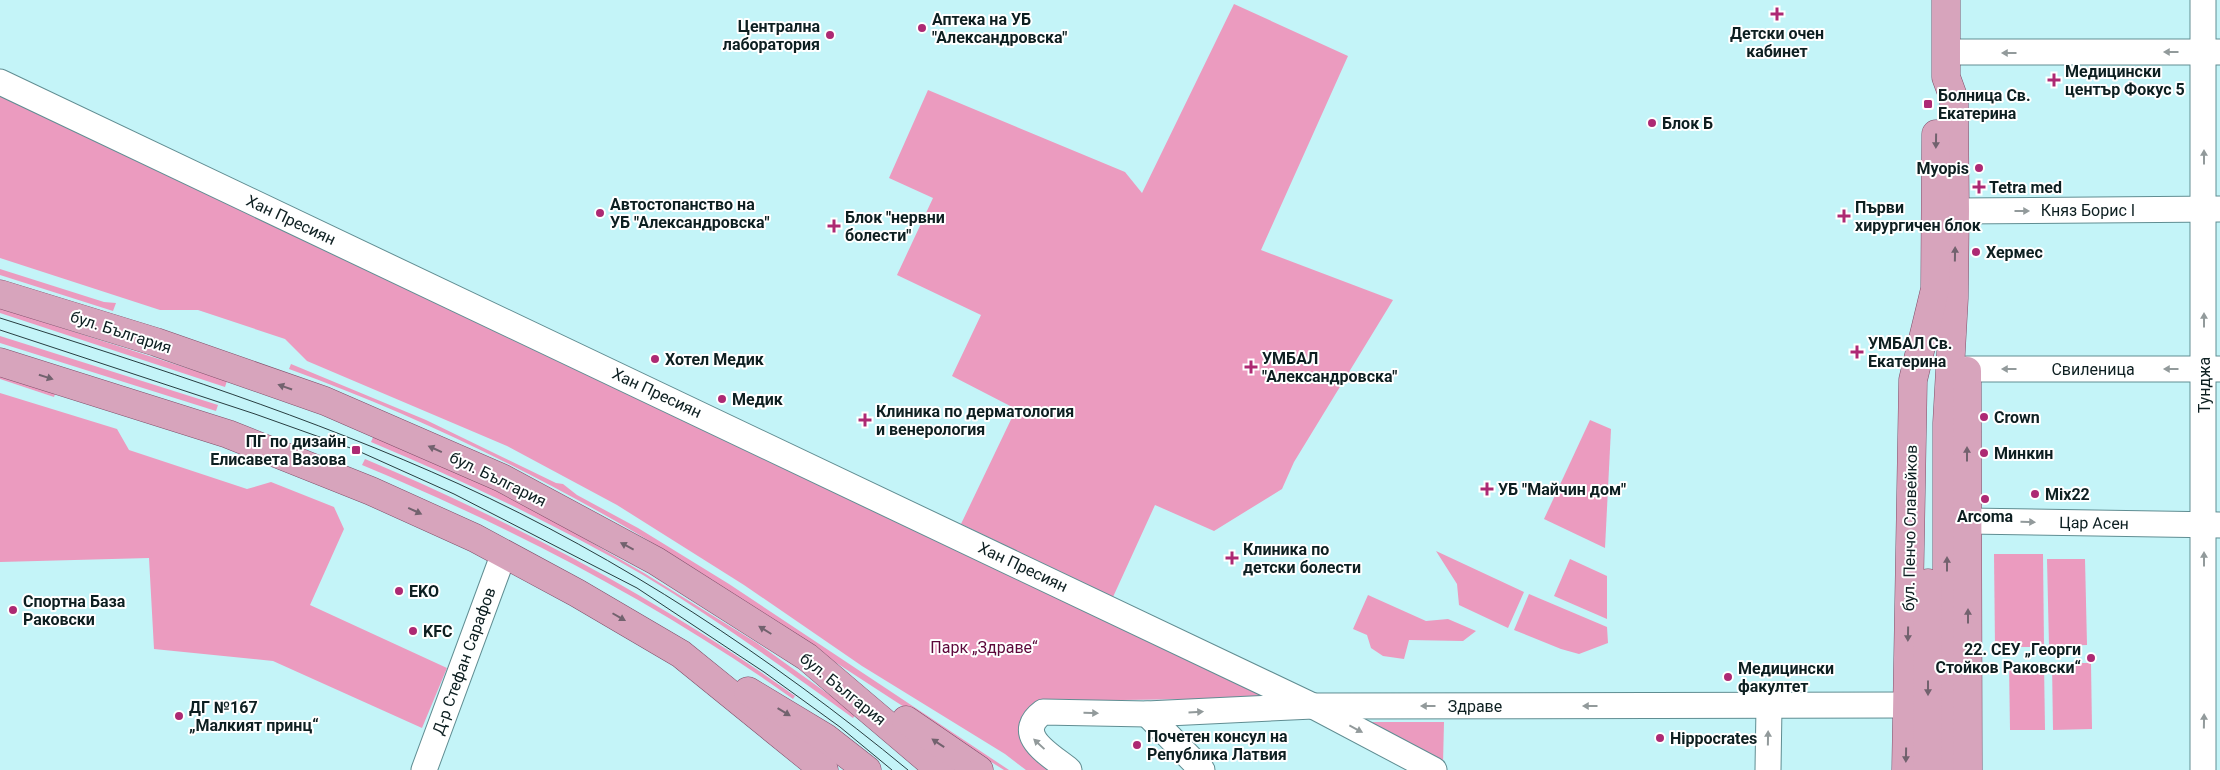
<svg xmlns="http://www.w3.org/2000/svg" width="2220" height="770" viewBox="0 0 2220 770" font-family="Roboto,sans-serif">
  <rect width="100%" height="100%" fill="#c4f4f8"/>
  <g fill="#eb9bbf">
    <polygon points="1234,4 1348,56 1261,250 1393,300 1294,462 1282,489 1214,531 1155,505 1113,597 961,524 1016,409 952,376 981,315 897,275 933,198 889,178 928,90 1125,172 1142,193"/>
    <polygon points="0,91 1281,698 1048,701 1023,719 1060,770 1026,770 1005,754 862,666 744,585 617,505 507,446 307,361 285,339 198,310 160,310 0,258"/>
    <polygon points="0,269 104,302 116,303 113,311 0,275"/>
    <polygon points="0,308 227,381 225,387 0,313"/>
    <polygon points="0,336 218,405 216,411 0,343"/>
    <path d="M 291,364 L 426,420 L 556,483 L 563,484 L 577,495 L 638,528 L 729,584 L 1009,770 L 1004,770 C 956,740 908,710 861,679 C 786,630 713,578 636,533 C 525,468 410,413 289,369 Z"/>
    <polygon points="0,373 56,391 54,397 0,379"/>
    <polygon points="0,393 117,429 129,450 247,489 271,482 334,507 344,529 310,605 447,668 422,728 273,661 154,649 149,558 0,562"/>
    <polygon points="1590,420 1611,429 1605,548 1544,519"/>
    <path d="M 374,435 L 466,475 L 549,518 L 644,573 L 757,643 L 856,714 L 853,718 C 784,668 716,619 643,575 C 555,524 464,481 371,442 Z"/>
    <path d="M 365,459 C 516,523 661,600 795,696 L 793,699 C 659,604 513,528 362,465 Z"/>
    <polygon points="1436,551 1524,592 1508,628 1459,605 1457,584"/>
    <polygon points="1994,554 2043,554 2044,647 1995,647"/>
    <polygon points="1570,559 1607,576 1607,619 1554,596"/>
    <polygon points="2047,559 2085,559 2087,645 2049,646"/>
    <polygon points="1529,594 1607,627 1608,643 1579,654 1561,649 1514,630"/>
    <polygon points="1368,595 1426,621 1448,619 1476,631 1463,641 1409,640 1404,659 1383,656 1371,648 1367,635 1353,629"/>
    <polygon points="2009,663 2044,663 2045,730 2010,730"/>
    <polygon points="2052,663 2091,663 2092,729 2053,730"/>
    <polygon points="1351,722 1444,722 1443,764"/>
  </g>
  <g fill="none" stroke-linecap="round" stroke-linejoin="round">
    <defs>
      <g id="minor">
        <polyline points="1946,52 2220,52"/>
        <polyline points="0,82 1313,706 1434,770"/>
        <polyline points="1955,211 2220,209"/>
        <polyline points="1967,369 2220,369"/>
        <polyline points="1968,521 2220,525"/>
        <polyline points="1147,714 1202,770"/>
        <polyline points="424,770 504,553"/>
        <path d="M 1069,770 C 1051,755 1012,735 1043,712 L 1147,714 L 1313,706 L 1907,705"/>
        <polyline points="1768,770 1769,707"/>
        <polyline points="2203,770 2203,0"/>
      </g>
      <g id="major">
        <polyline points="1946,0 1946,77 1954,99 1955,211 1954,298 1947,423 1947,770"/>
        <polyline points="0,294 156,342 325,401 502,478 656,561 807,657 940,770"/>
        <polyline points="0,362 228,434 371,491 475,538 577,593 681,654 824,770"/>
        <polyline points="1967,371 1968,770"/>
        <polyline points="748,691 826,738 867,770"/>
        <polyline points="906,720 979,770"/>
        <polyline points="1906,770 1913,380 1935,289 1936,134"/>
        <polyline points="1927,770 1928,583"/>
      </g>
    </defs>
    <use href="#minor" stroke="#608d92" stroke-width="27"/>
    <use href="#major" stroke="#7f4e69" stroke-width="29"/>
    <use href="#minor" stroke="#fff" stroke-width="25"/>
    <use href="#major" stroke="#d7a4bc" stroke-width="28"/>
    <g stroke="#283e41" stroke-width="1">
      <path d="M 0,318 C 155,367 311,417 459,484 C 621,558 771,657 908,770"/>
      <polyline points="0,330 255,414 356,450 454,494 637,588 764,672 840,727 892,770"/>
    </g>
  </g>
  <defs><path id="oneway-solid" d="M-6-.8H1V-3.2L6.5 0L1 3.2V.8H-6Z" transform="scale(1.25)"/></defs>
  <g fill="#929a9b">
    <use href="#oneway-solid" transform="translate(2171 52) rotate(180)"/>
    <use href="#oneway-solid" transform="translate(2009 53) rotate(180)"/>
    <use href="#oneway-solid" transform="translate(2204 157) rotate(-90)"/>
    <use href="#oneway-solid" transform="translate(2022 211)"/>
    <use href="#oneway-solid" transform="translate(2204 320) rotate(-90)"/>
    <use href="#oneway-solid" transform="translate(2009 369) rotate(180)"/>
    <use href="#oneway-solid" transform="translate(2171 369) rotate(180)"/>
    <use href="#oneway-solid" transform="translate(2028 522) rotate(1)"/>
    <use href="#oneway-solid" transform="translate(2204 559) rotate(-90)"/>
    <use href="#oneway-solid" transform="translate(1428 706) rotate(-180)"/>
    <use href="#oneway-solid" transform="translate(1590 706) rotate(-180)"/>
    <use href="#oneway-solid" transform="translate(1196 712) rotate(-3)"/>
    <use href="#oneway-solid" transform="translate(1091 713) rotate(1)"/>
    <use href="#oneway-solid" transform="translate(2204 721) rotate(-89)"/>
    <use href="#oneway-solid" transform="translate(1356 729) rotate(28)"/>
    <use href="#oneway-solid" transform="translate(1768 738) rotate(-89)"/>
    <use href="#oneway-solid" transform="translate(1039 744) rotate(-137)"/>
  </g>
  <g fill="#72626e">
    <use href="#oneway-solid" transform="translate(1936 141) rotate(91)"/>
    <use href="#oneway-solid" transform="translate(1955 254) rotate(-89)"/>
    <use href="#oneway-solid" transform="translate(46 377) rotate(18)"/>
    <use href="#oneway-solid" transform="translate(285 387) rotate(-161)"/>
    <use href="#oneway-solid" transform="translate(435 449) rotate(-156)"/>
    <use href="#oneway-solid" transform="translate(1967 454) rotate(-90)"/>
    <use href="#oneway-solid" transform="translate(415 511) rotate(25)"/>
    <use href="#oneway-solid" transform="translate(627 546) rotate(-152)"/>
    <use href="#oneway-solid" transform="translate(1947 564) rotate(-90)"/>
    <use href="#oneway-solid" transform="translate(1968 616) rotate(-90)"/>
    <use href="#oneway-solid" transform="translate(619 617) rotate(30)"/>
    <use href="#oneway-solid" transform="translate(765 630) rotate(-148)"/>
    <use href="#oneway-solid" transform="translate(1908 634) rotate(91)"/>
    <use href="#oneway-solid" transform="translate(1928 688) rotate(90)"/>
    <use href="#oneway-solid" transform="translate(784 712) rotate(31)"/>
    <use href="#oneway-solid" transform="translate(938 743) rotate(-146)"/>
    <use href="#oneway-solid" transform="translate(1906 755) rotate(91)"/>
  </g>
  <g fill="#ad2973" stroke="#fff" stroke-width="2">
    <path d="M1774.5 6.5h5v5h5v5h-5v5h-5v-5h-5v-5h5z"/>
    <circle cx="922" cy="28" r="5"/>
    <circle cx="830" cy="35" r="5"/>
    <path d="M2051.5 72.5h5v5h5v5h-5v5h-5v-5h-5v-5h5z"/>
    <rect x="1923" y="99" width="10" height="10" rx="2.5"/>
    <circle cx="1652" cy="123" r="5"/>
    <circle cx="1979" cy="168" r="5"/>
    <path d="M1976.5 179.5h5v5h5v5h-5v5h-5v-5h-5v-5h5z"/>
    <circle cx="600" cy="213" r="5"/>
    <path d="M1841.5 208.5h5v5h5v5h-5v5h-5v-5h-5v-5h5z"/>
    <path d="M831.5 218.5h5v5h5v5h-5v5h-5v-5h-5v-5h5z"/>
    <circle cx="1976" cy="252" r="5"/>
    <path d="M1854.5 344.5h5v5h5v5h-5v5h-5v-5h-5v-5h5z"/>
    <circle cx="655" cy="359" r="5"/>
    <path d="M1248.5 359.5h5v5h5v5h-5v5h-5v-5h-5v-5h5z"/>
    <circle cx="722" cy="399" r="5"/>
    <circle cx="1984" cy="417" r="5"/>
    <path d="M862.5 412.5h5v5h5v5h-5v5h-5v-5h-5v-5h5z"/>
    <rect x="351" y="445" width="10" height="10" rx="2.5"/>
    <circle cx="1984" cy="453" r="5"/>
    <path d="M1484.5 481.5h5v5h5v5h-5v5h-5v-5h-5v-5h5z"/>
    <circle cx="2035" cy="494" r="5"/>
    <circle cx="1985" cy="499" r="5"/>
    <path d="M1229.5 550.5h5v5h5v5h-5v5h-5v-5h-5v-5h5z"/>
    <circle cx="399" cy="591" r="5"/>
    <circle cx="13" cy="610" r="5"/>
    <circle cx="413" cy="631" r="5"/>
    <circle cx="2091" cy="658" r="5"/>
    <circle cx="1728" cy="677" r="5"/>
    <circle cx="179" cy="716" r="5"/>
    <circle cx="1660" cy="738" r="5"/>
    <circle cx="1137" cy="745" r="5"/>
  </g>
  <g text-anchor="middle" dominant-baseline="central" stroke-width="4" stroke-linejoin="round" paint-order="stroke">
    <g font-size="16" font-weight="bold" fill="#0d1f21" stroke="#fff" text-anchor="start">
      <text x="932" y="19">Аптека на УБ<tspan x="932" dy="18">"Александровска"</tspan></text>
      <text x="820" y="26" text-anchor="end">Централна<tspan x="820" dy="18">лаборатория</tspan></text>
      <text x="1777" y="33" text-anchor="middle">Детски очен<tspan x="1777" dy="18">кабинет</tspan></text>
      <text x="2065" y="71">Медицински<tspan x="2065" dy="18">център Фокус 5</tspan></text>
      <text x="1938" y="95">Болница Св.<tspan x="1938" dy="18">Екатерина</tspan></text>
      <text x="1662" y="123">Блок Б</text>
      <text x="1969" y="168" text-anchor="end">Myopis</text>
      <text x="1989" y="187">Tetra med</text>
      <text x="610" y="204">Автостопанство на<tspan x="610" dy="18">УБ "Александровска"</tspan></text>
      <text x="1855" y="207">Първи<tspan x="1855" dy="18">хирургичен блок</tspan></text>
      <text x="845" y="217">Блок "нервни<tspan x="845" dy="18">болести"</tspan></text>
      <text x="1986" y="252">Хермес</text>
      <text x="1868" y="343">УМБАЛ Св.<tspan x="1868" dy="18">Екатерина</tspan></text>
      <text x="1262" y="358">УМБАЛ<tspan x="1262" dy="18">"Александровска"</tspan></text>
      <text x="665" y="359">Хотел Медик</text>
      <text x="732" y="399">Медик</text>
      <text x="876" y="411">Клиника по дерматология<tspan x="876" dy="18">и венерология</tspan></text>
      <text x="1994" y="417">Crown</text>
      <text x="346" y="441" text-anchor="end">ПГ по дизайн<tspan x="346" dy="18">Елисавета Вазова</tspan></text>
      <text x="1994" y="453">Минкин</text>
      <text x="1498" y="489">УБ "Майчин дом"</text>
      <text x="2045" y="494">Mix22</text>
      <text x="1985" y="516" text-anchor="middle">Arcoma</text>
      <text x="1243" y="549">Клиника по<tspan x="1243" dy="18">детски болести</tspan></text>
      <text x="409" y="591">EKO</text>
      <text x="23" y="601">Спортна База<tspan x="23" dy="18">Раковски</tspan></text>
      <text x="423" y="631">KFC</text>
      <text x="2081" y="649" text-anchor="end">22. СЕУ „Георги<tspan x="2081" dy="18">Стойков Раковски“</tspan></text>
      <text x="1738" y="668">Медицински<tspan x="1738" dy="18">факултет</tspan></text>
      <text x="189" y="707">ДГ №167<tspan x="189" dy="18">„Малкият принц“</tspan></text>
      <text x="1147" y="736">Почетен консул на<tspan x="1147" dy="18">Република Латвия</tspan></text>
      <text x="1670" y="738">Hippocrates</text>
    </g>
    <g font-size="16" fill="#0d1f21" stroke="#fff">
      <text x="2088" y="210">Княз Борис I</text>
      <text transform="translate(291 220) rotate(25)">Хан Пресиян</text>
      <text transform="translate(121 332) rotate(18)">бул. България</text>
      <text x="2093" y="369">Свиленица</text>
      <text transform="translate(2204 385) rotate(-90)">Тунджа</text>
      <text transform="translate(657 393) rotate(25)">Хан Пресиян</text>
      <text transform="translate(498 479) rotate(26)">бул. България</text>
      <text transform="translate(2094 523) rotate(1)">Цар Асен</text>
      <text transform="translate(1910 528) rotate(-89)">бул. Пенчо Славейков</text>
      <text transform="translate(1023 567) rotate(25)">Хан Пресиян</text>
      <text transform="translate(464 661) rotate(-70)">Д-р Стефан Сарафов</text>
      <text transform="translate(843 689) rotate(39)">бул. България</text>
      <text x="1475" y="706">Здраве</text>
    </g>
    <g font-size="16" fill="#5c073a" stroke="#fff">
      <text x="984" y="647">Парк „Здраве“</text>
    </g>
  </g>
</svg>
